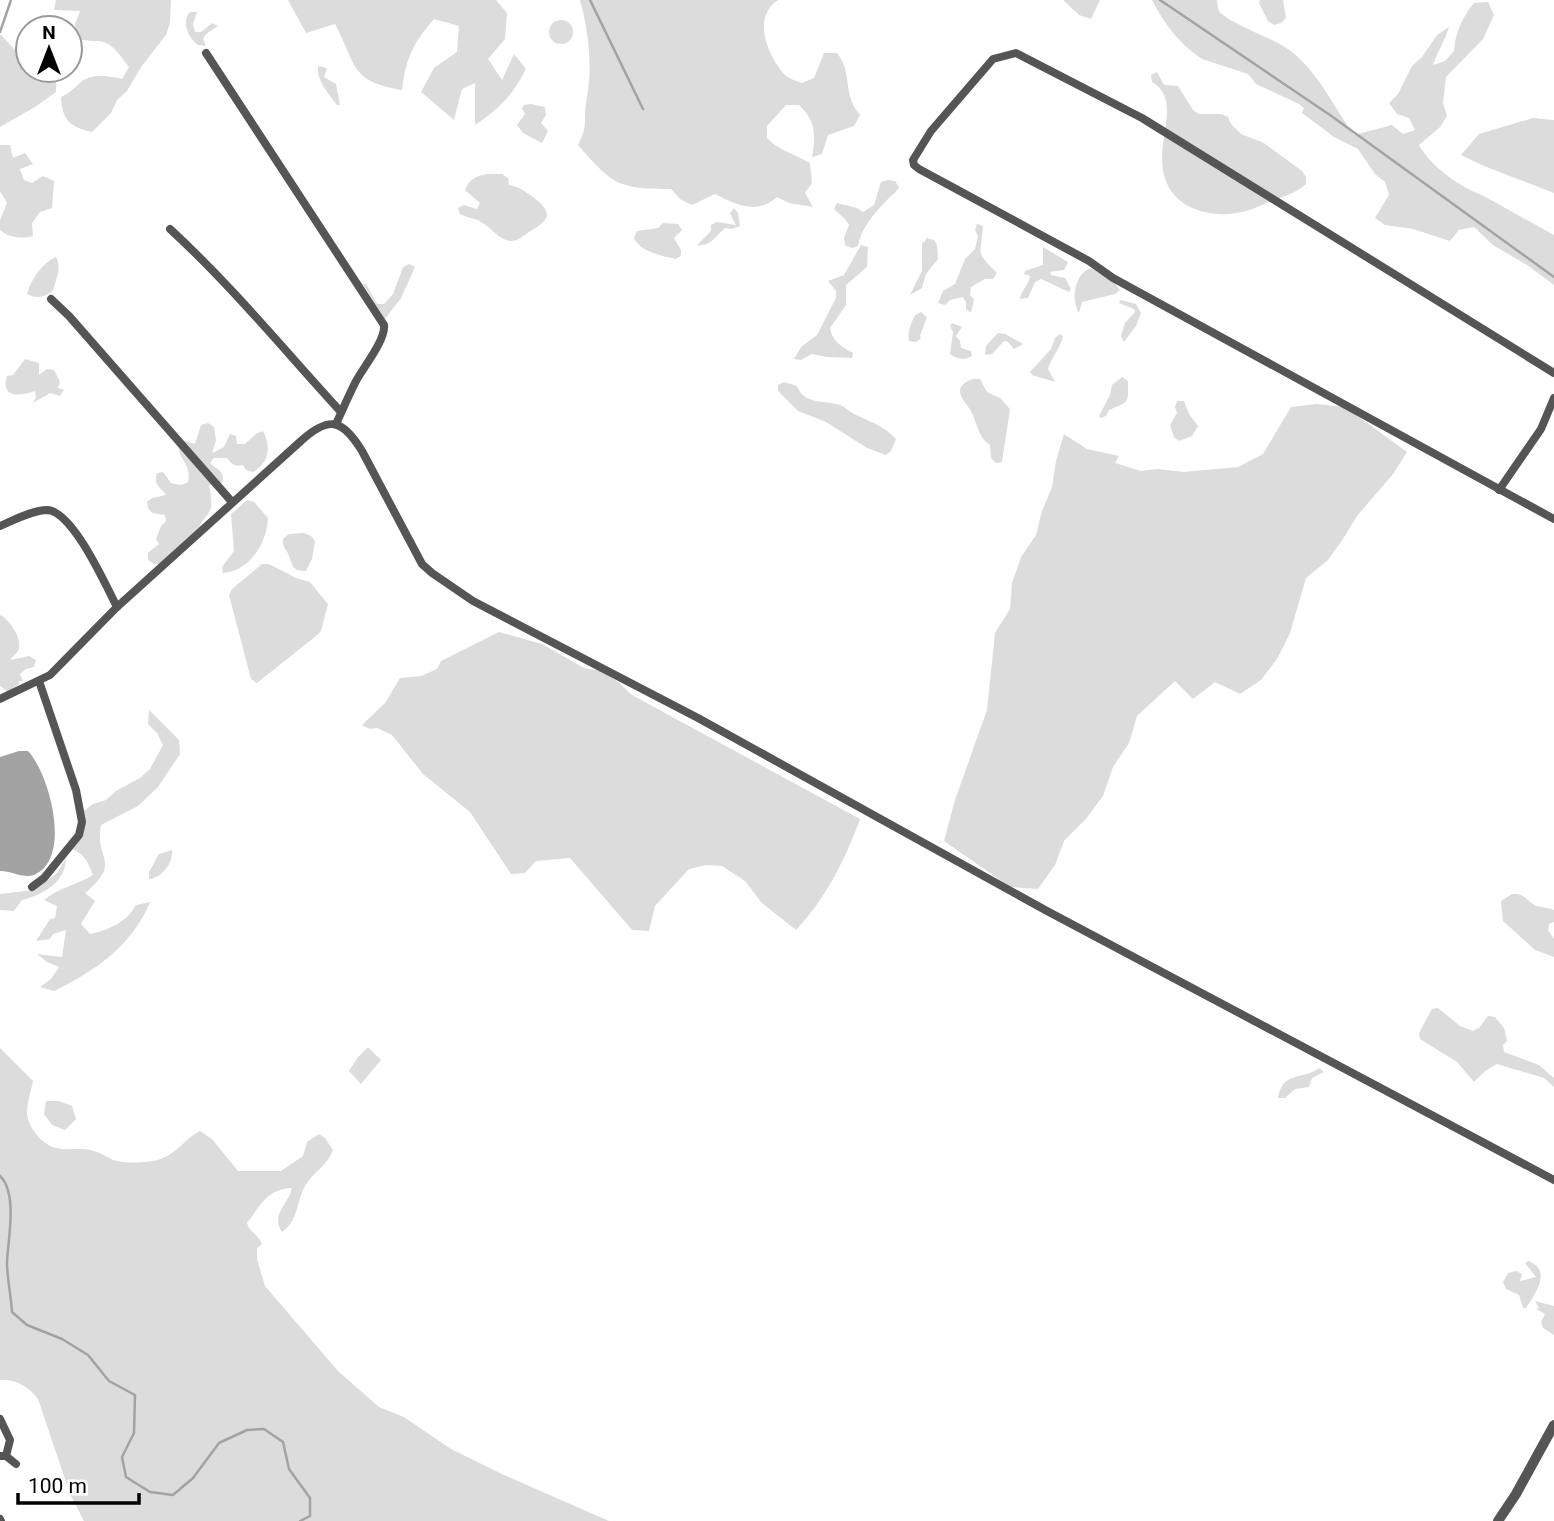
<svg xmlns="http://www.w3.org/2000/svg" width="1554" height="1521" viewBox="0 0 1554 1521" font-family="Roboto,sans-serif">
  <rect width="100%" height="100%" fill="#fff"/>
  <g fill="#dcdcdc">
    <path d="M 56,0 L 171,0 L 170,23 L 166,35 L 141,67 L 127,91 L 117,100 L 111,113 L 92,132 C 70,127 62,120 61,97 C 70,93 73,89 80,83 C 91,73 109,76 122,79 L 129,67 C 120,56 113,42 98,41 C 89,41 83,41 75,38 L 75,24 L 80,11 L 54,10 Z"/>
    <path d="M 288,0 L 496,0 L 507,13 L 505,39 L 488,59 L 502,80 L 514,54 L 526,69 C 512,96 500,108 475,125 L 475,83 L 462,89 L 454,120 L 421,92 L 434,68 L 457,52 L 459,26 L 434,19 C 413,43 406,58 402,90 C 349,81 357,65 335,24 L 306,33 Z"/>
    <path d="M 580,0 L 778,0 C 751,18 768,57 786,76 C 790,79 797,81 802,83 L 814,78 L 824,53 L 837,53 C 854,75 841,92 860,115 L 854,126 L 828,135 L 822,154 L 812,157 C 816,135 816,121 799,105 L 786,105 L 767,126 L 767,138 C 779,151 795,154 810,163 L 812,183 L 805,193 L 813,207 L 789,203 L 777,197 C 757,215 737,205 715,194 L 692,205 L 680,199 L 671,189 C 617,189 612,184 578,145 C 589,123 583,122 586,103 C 593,69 589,33 580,0 Z"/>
    <polygon points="1063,0 1100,0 1091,19 1079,15"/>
    <path d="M 1152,0 L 1217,0 C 1217,2 1218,9 1219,11 C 1224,20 1267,37 1280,44 C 1315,64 1331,103 1354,135 L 1392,125 L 1403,134 L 1415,130 L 1409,118 L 1397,114 L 1389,103 L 1398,94 L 1412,66 L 1422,57 L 1437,35 L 1449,27 C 1445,41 1437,52 1433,65 L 1445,61 L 1454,51 C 1455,33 1463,16 1474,3 L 1488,2 L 1494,15 L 1483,39 L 1446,77 L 1443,103 L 1447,116 L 1440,127 L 1419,145 C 1431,166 1459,187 1482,195 L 1554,235 L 1554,285 L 1527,265 L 1493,245 L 1474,227 L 1459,230 L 1450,241 L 1413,229 L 1385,225 L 1375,218 L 1389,195 L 1385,182 L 1375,174 L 1358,149 L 1334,137 L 1302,113 L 1304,108 L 1299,104 L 1256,84 L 1248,74 L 1202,59 C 1178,43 1164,23 1152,0 Z"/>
    <polygon points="1260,0 1283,0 1286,18 1281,23 1274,25 1268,21 1259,3"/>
    <path d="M 190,12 L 197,12 L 193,24 L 195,32 L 201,32 L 212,23 L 218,26 L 206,34 L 203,39 L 206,46 L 198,45 C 188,37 181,22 190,12 Z"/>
    <circle cx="561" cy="32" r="12"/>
    <polygon points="0,34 28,64 28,70 35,70 45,83 46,71 56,78 56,92 35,107 0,127"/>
    <path d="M 318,66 L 327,68 L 324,77 L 336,84 L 340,105 L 337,105 C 329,94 316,80 318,66 Z"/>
    <path d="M 1157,72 L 1164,85 L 1178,86 L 1193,110 L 1199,114 L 1221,114 L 1228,117 L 1231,124 L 1241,134 L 1264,143 L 1302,171 L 1306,177 L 1306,184 C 1296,193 1285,196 1272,201 C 1260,205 1249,212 1236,213 C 1214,217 1186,211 1172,192 C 1144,154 1188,103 1152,82 L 1151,75 Z"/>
    <polygon points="531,104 545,107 546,115 541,123 548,131 542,143 523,133 517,125 525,114 522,108 524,105"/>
    <polygon points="1533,118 1554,120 1554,193 1484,166 1461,155 1479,134"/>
    <path d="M 0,145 L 10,145 L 13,158 L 25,153 L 33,164 L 20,169 L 24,180 L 32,183 L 43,176 L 54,181 L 52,208 L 40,212 L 32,223 L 33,236 C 22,239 9,238 0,230 L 0,220 L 7,203 L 0,191 Z"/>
    <path d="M 487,174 L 502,174 L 508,178 L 509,185 C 520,187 524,191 533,197 C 554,213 550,220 529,232 C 523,236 517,242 509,241 C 497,238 491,227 481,222 C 476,218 467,218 460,214 L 458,208 L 464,205 L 477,209 L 480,203 L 465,190 C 469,179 476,176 487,174 Z"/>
    <path d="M 888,180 L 895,181 L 899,187 C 896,193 892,195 888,199 C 874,214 862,226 858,246 L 852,248 L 845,245 L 844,238 L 849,225 L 845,219 L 834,209 L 837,203 L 857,208 L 863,212 L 874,205 L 881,182 Z"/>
    <path d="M 734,208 L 738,213 L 740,226 L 732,229 L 725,228 C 716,236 710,247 697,245 L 711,231 L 711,225 L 717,222 L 736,225 L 730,213 Z"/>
    <path d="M 663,223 L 678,224 L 682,230 L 674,238 L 681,250 L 681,256 L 675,259 C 661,255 640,252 634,238 L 637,231 L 658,228 Z"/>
    <path d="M 977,224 L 983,226 C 981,256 974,250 997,273 L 993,279 L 985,279 L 971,287 L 970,295 L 974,299 L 971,313 L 966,309 L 966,302 L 963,297 L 950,300 L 945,305 L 938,303 L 943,291 L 955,284 L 965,259 L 975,249 L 978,236 L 975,230 Z"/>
    <polygon points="927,238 934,240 937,245 938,259 926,274 922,288 910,295 922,271 922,244"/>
    <path d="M 861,245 L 868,247 L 867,267 L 846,285 L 846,305 L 830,328 C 832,341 842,347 853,353 L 852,358 L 826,357 L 812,354 L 801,360 L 794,359 L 801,347 L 817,335 L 836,298 L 836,291 L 828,281 L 844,275 Z"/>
    <path d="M 1043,247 L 1068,262 L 1064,270 L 1050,272 L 1051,275 L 1065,278 L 1071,289 L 1069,292 L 1041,279 L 1035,282 L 1028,298 L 1020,299 C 1021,290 1029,285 1030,276 L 1024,274 L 1025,271 L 1043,265 Z"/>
    <path d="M 56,257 C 62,268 56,279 53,290 C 45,298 36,299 27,294 C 31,280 42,263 56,257 Z"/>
    <polygon points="409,264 415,267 401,298 385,319 363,284 366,284 377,304 384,304 393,294 403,267"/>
    <path d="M 1091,268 L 1113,281 L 1120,290 L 1115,294 L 1082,302 L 1079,313 C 1071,299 1074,274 1091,268 Z"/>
    <polygon points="1121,300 1136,304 1141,313 1136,326 1124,342 1121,336 1125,323 1135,312 1134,309 1119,303"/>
    <path d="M 921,312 L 927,317 L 920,336 L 921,338 L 916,342 L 909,341 C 907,332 911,324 915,315 Z"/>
    <path d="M 952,323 L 962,327 L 956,336 L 960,341 L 961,348 L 971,351 L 972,356 C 965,361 956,359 950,354 L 953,332 L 950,326 Z"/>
    <polygon points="998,333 1005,334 1023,344 1014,349 1008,342 1004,341 992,354 985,355 986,346"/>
    <path d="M 1060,334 L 1063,336 C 1061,348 1051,357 1048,369 L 1055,382 L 1032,375 L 1030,372 L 1051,349 L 1055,338 Z"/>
    <path d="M 25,359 L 39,363 L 39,375 L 47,369 L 54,370 L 60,382 L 58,388 L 64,390 L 60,396 L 50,393 L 33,403 L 36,397 L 35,391 C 21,396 0,399 7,376 L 13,375 Z"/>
    <path d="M 1122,377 L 1128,381 C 1128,404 1130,401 1109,410 L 1106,416 L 1100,418 L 1099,416 L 1110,395 L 1112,385 Z"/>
    <path d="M 973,379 L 980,379 L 987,392 L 1000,398 L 1010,409 L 1002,462 L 996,463 L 991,458 L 990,445 C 980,439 977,426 973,415 C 969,404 946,388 973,379 Z"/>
    <path d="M 784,382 L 797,386 C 804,405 824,400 840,405 C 845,407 849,411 854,414 C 870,422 883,425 896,439 L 891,451 L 886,455 L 867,448 L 826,422 L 798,411 L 778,391 L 778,385 Z"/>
    <polygon points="1177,401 1184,401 1189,414 1198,426 1192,436 1179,441 1174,437 1170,425 1177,413 1175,407"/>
    <polygon points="1317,404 1345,407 1407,452 1393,474 1357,516 1343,539 1328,560 1306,578 1290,633 1277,659 1261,680 1240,694 1215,682 1193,699 1175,681 1137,716 1129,743 1113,767 1103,796 1085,820 1064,841 1055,865 1038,889 1010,887 944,841 955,800 987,710 995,633 1010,609 1012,583 1021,557 1036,535 1042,511 1052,487 1056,461 1064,434 1087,449 1119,456 1115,463 1141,471 1157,469 1184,472 1238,467 1263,454 1291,407"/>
    <path d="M 208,423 L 214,427 L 216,440 L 212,453 L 224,447 L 230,434 L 236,436 L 237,444 L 245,444 L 257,433 L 263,431 C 271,447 270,462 253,472 L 246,470 L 243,465 C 235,467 232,465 227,458 L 214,458 L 210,463 C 217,470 226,471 222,483 L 209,485 C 216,519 206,508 197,533 L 161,564 L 154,564 L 148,560 L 148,553 L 159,544 L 156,539 L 161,526 L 166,521 L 165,515 L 152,513 L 148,508 L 147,502 L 152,498 L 166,495 C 160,487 153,484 157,473 L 163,472 L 171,483 L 180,485 L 187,483 C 194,468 179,460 178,446 L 182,440 L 195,444 L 201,425 Z"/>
    <path d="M 247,500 L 254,502 L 268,518 C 267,544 249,571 223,573 L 222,567 L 234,551 L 231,514 Z"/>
    <path d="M 304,533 L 311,536 L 315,541 L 312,559 L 306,571 C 293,571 293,567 289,556 C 286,548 282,548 283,539 L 289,534 Z"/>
    <polygon points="262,564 269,564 296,578 310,582 328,604 321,631 316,636 257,683 251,679 229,595 232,589"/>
    <path d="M 0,615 C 9,619 24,640 18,651 C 16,654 12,657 10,660 L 29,656 L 36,660 L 34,667 L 26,669 L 20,674 L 23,681 L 19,681 L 19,684 L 8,692 L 0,686 Z"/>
    <path d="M 499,632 L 542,644 L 584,668 L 602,671 L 618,682 L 632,695 L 860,819 C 845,860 826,898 796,930 L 762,903 L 745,881 L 722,866 L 706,865 L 689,869 L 655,906 L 649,931 L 632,930 L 570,858 L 536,861 L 525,873 L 511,874 L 470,812 L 423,774 L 392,735 L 377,728 L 370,729 L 362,725 L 385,703 L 400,678 L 421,676 L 437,669 L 441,661 Z"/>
    <path d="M 149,710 L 179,740 L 180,754 L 158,787 L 138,806 L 101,825 C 94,860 123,861 85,893 L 95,901 L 81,924 L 90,934 C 109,930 127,922 136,905 L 150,902 C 132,946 95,971 54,991 L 40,987 L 51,979 L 59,967 L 47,962 L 37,954 L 62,957 L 66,930 L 53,934 L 50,939 L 36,941 L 50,919 L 55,918 L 57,906 L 44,900 C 60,887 76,885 93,875 C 88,861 84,854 70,848 L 80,837 L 84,811 L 93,804 L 106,800 L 116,791 L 140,778 L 150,769 L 163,745 L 157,733 L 148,724 Z"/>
    <path d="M 172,850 C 173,863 162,878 149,879 L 149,872 L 159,854 Z"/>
    <path d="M 66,858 C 66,882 43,895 22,900 L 14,911 L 0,910 L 0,894 L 34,890 L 57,873 Z"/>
    <path d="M 1512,894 C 1526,893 1526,902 1537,906 C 1543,908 1548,907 1554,910 L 1554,922 L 1549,924 L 1548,930 L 1554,939 L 1554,957 L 1535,950 L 1503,921 L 1501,901 Z"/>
    <polygon points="1438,1008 1460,1026 1473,1031 1479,1028 1488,1016 1495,1017 1504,1028 1507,1041 1503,1045 1504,1052 1539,1065 1554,1078 1554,1087 1544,1078 1497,1064 1485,1071 1474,1082 1457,1062 1420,1039 1419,1033 1432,1009"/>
    <polygon points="368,1047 381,1060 361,1084 349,1071 358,1057"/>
    <path d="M 0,1048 L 33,1081 C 31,1092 27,1102 27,1113 C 28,1127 42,1145 56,1148 C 69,1151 82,1147 94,1151 C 101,1153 107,1157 113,1160 C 127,1164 148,1163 161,1159 C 178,1153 185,1138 200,1131 L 212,1139 L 238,1171 L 281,1171 L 303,1156 L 307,1142 L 319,1134 L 325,1138 L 333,1150 C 327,1166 313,1172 305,1186 C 296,1202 299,1220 282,1232 C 270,1214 289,1204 292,1188 C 267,1189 260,1206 247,1223 C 250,1233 259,1235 262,1244 L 257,1248 L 257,1259 L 265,1286 L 338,1371 L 379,1407 L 404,1417 L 451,1449 L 504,1475 L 609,1521 L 84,1521 L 70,1494 L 38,1399 C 28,1386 16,1379 0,1380 Z"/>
    <path d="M 1319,1068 L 1324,1072 L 1312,1078 L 1309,1087 L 1295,1089 L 1285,1098 L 1278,1098 C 1283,1070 1302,1081 1319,1068 Z"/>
    <polygon points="46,1101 59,1101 72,1106 76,1119 65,1130 52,1125 44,1114"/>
    <path d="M 1528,1261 C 1553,1270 1535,1294 1526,1308 L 1523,1308 L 1519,1295 L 1506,1289 L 1503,1282 L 1508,1273 L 1516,1271 L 1522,1274 L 1520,1281 L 1536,1277 L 1525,1263 Z"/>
    <polygon points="1535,1301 1554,1306 1554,1335 1543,1328 1541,1322 1545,1314 1536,1309 1539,1308"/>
  </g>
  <path fill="#a3a3a3" d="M 19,751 L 28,751 C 49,773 72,856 36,874 C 25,880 13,871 0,871 L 0,757 Z"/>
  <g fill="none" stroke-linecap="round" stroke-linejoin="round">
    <g stroke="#a3a3a3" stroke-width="2.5">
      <polyline points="590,0 643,109"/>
      <polyline points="1160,0 1330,115 1554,277"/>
      <polyline points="0,32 11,0"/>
      <path d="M 0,1176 C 18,1193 8,1239 7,1262 C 7,1278 11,1296 12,1312 L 27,1325 L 62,1339 L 88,1355 L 109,1381 L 135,1395 L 134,1433 L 122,1457 L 126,1477 L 150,1492 L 173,1495 L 193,1478 L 219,1443 L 247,1430 L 264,1429 L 283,1442 L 289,1469 L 310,1498 L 310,1516 L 300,1521"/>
    </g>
    <g stroke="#555" stroke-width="8">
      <path d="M 206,53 L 384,325 C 386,340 362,369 355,383 C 348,397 342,411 336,424"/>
      <path d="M 170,229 C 232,286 285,351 341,412"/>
      <polyline points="51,299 69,316 232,502"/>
      <polyline points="1554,373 1142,118 1016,53 993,59 931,131 913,160 914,165 919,169 1089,261 1113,278 1554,519"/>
      <polyline points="1499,490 1541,429 1554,398"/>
      <path d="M 0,526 C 14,520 33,510 47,510 C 73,511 106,586 117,607"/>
      <path d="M 0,699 L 50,675 L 117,607 L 302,440 C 330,415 343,420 362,451 L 422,564 L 432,573 L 473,601 L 698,718 L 1047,911 L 1554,1180"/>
      <polyline points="32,887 44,878 79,835 82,822 76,790 39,681"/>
      <polyline points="0,1419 10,1440 6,1456"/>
      <polyline points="0,1456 6,1456 16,1464"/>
      <polyline points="0,1519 1,1521"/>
    </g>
    <polyline stroke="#555" stroke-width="10" points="1498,1521 1516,1494 1554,1425"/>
  </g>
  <g transform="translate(49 49)"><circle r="33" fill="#ffffff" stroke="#999999" stroke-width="2"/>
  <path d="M0-5L12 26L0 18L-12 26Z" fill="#000000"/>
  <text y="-10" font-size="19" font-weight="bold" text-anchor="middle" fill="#000000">N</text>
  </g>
  <path d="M18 1493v10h121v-10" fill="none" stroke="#000000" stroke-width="3.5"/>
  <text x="28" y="1493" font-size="21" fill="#000000" stroke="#ffffff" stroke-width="5" paint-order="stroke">100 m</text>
</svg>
